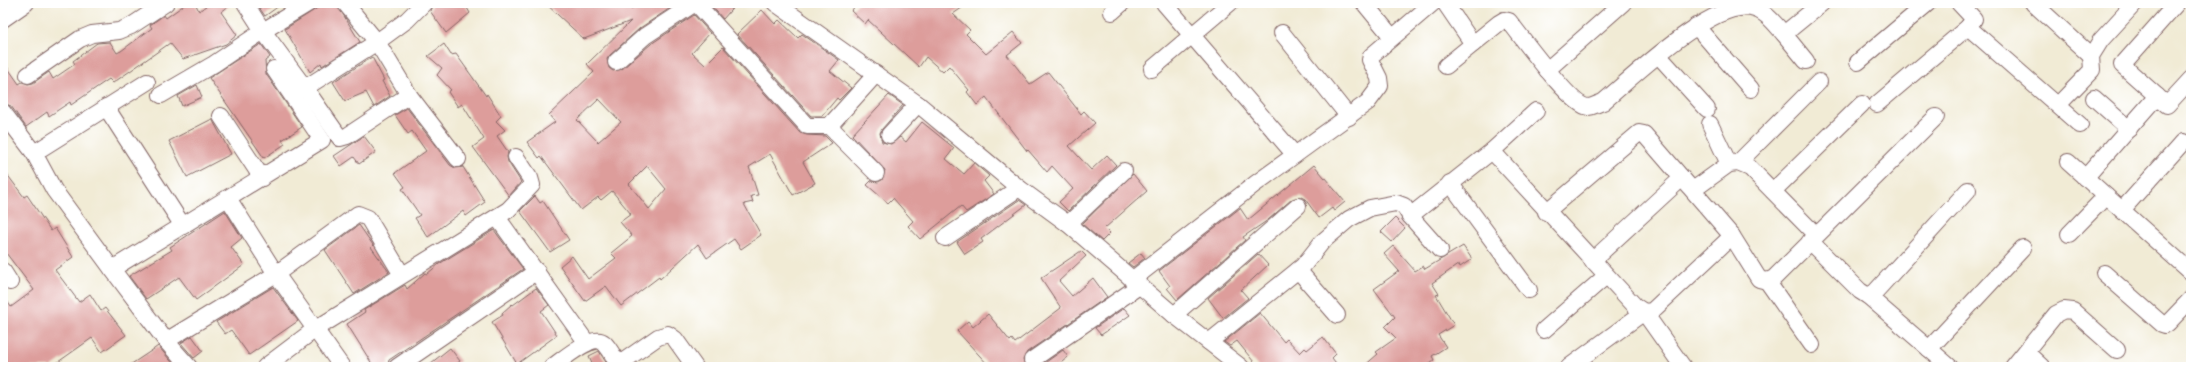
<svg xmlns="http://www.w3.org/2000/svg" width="2194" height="370" viewBox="0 0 2194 370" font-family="Alegreya,serif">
  <rect width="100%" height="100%" fill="#fff"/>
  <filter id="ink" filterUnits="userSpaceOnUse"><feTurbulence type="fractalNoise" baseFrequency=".025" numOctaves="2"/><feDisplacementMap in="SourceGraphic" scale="8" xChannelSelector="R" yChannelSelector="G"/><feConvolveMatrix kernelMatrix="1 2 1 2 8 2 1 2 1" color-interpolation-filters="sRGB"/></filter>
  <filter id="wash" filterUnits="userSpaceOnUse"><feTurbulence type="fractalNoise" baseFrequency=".012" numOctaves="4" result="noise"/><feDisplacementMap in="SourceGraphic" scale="16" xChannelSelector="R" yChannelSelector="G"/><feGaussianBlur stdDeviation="0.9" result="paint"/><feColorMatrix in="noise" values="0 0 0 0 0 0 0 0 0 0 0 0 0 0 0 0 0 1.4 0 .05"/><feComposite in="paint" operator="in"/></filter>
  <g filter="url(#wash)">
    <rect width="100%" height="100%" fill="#f1ebd5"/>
    <g id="blocks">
      <g fill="#dd9d9b" fill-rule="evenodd">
        <polygon points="187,3 195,3 199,11 210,3 233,3 221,12 237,35 226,44 183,59 170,43 113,83 109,79 71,105 70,102 49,116 47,112 26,127 11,106 3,103 3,61 19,84 22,82 28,84 33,83 49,72 53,79 75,64 73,61 97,43 110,42 117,53 121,51 152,28 150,25 164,15 166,18"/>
        <polygon points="256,3 283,3 265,16"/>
        <polygon points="325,3 336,3 360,42 322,66 321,63 310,72 285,29"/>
        <polygon points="433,3 464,3 470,13 446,33 430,11"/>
        <path d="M 545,3 L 625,3 L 631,9 L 638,3 L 678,3 L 640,28 L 610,55 L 607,59 L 609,68 L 613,71 L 622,69 L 651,44 L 694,15 L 710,33 L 692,53 L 705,65 L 723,47 L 800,133 L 807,135 L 825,136 L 832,143 L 803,162 L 815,183 L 793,195 L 770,154 L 749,167 L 758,195 L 751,196 L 753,202 L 744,204 L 761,235 L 741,249 L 734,239 L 707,258 L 698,244 L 660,279 L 659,277 L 621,306 L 606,286 L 585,301 L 560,266 L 572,256 L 588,279 L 616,258 L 611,253 L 632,236 L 620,222 L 631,214 L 612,191 L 601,200 L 598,197 L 581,210 L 541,156 L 539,158 L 527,142 L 555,122 L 549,115 L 594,72 L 587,64 L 631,21 L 584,39 ZM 599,99 L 621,122 L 598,142 L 577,120 ZM 647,166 L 666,189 L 649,209 L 629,184 Z"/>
        <polygon points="709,3 737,3 723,19"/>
        <polygon points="858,3 969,3 953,14 970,30 966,34 986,54 1013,32 1022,43 1007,55 1030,84 1048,72 1081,114 1084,111 1095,123 1069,146 1091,170 1107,155 1116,165 1068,211 1059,202 1073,189 1052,166 1047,172 1028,150 1027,151 986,97 977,105 967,92 969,90 949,66 943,72 926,57 919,67 868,20 865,24 851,11"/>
        <polygon points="762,10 775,24 779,20 798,38 802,34 839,60 830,71 851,88 839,100 837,98 822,116 811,116 737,34"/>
        <polygon points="261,44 270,57 265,61 266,74 302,127 282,140 285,144 264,158 209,78"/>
        <polygon points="444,44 451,55 456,54 486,96 487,94 501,116 496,121 505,130 497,136 508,152 507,157 508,162 521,182 509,196 473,147 484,139 462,104 458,107 448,92 451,90 437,75 442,68 428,56"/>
        <polygon points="372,57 384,80 382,81 390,96 374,107 366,92 345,101 333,82"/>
        <polygon points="197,85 202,97 182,106 178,96"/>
        <polygon points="889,95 903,105 882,129 880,133 882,142 891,144 900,137 906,142 922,122 954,148 946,159 964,174 974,163 989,176 984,181 994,194 966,212 961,206 920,239 908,226 913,221 893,198 888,203 867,185 871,181 878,182 882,180 885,170 852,135"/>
        <polygon points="407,108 450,165 455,168 463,167 485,202 466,216 463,211 428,237 415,218 420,215 402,189 405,187 395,173 426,151 412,131 408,134 395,115"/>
        <polygon points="212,119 231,154 187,177 169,141"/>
        <polygon points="364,136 376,152 359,164 354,157 341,166 334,156"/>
        <polygon points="1314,165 1345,202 1334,211 1332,208 1319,218 1305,199 1301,197 1292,199 1268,220 1243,237 1245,240 1177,300 1167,288 1170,286 1159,271 1240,208 1248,220"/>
        <polygon points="3,169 24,197 27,195 51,231 55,228 73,257 55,270 79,302 90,294 101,311 105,308 126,335 102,352 92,338 51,367 3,367 3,295 11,307 34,290 3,249"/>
        <polygon points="1133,174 1147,191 1105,228 1110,233 1102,241 1082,224"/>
        <polygon points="535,196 540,203 543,201 569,240 550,252 520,211"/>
        <polygon points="1019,200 1026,205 981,239 983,242 965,254 957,242"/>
        <polygon points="225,211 242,238 231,247 244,265 196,300 179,277 146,299 129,276 172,250 170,247"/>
        <polygon points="1395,218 1405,228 1392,242 1381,232"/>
        <polygon points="359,225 373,245 371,247 389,272 354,294 325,250"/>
        <polygon points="494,230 523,269 389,360 388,364 383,367 374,367 347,324 365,312 364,310 405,285 407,289 425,273 427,274 439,264"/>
        <polygon points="1393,246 1415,271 1423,266 1425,269 1463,246 1472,259 1460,267 1459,264 1432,283 1439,294 1436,295 1454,325 1438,335 1446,347 1432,356 1434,360 1424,367 1363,367 1378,354 1376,352 1396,338 1385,327 1395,317 1374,289 1399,271 1384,254"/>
        <polygon points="1081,251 1086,256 1059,281 1072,296 1093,278 1107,297 1027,352 1023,360 1026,367 990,367 957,331 968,321 973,327 988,314 1010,341 1012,339 1015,343 1061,308 1041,278"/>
        <polygon points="1141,253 1145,258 1133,267 1128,263"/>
        <polygon points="1258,254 1268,265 1241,290 1248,298 1223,318 1208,298"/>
        <polygon points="273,287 298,321 249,355 231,330 225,334 216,322"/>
        <polygon points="536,288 549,305 541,311 557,335 517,364 492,322 503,315 502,313 512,304 513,305"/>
        <polygon points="1124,308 1130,315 1101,335 1095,328"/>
        <polygon points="1260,313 1284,342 1287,339 1300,353 1305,348 1307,350 1323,337 1336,354 1332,358 1339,367 1258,367 1237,341 1230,346 1224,342"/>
        <polygon points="192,336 203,351 194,358 181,343"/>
        <polygon points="158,346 176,367 127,367 154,349"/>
        <polygon points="450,348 460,361 453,367 426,367"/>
        <polygon points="1063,350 1068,357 1056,367 1039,367"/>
        <polygon points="599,351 602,356 609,367 594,367 589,356"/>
      </g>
    </g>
  </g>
  <g filter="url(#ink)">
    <use href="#blocks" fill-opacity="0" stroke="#846666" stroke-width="1"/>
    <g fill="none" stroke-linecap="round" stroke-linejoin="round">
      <defs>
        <g id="minor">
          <polyline points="309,3 263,31 305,88 377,42 345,3"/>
          <polyline points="424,3 407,20 377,42 409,95 458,159"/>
          <polyline points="696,3 807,126 829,126 831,124 876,74"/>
          <polyline points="775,3 918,104 1019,188 1068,224 1174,315 1241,367"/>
          <polyline points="1164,3 1295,155"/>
          <polyline points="1364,3 1392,37"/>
          <polyline points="1445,3 1473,44"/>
          <polyline points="2033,3 2091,56"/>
          <polyline points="2177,3 2122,65 2167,105 2191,79"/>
          <polyline points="1112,12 1122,3"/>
          <polyline points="3,19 26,3"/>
          <polyline points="1696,26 1751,89"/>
          <polyline points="1968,27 2080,125"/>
          <polyline points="1282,33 1349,117"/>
          <polyline points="1784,34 1806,61"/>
          <polyline points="1659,56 1707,109"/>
          <polyline points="616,62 645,36 695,3"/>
          <polyline points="1858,62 1928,3"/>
          <path d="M 1446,66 L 1499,23 L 1504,20 L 1509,21 C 1521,36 1571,106 1588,107 C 1592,107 1599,103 1603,102 C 1633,77 1712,0 1751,8 C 1765,10 1775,24 1784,34 L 1822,3"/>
          <polyline points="1152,69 1230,3"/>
          <polyline points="1547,70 1623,3"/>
          <polyline points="28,75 80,39 92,34 119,31 131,26 166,3"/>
          <polyline points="305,88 340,138 347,136 409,95"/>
          <polyline points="161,95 214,64 263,31 245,3"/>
          <polyline points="2094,98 2129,129"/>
          <polyline points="1877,104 1968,27 1974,19 1959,3"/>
          <polyline points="2058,105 2092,70 2091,56 2101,40 2135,3"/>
          <polyline points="106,107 183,226"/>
          <polyline points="3,112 34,153 54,190 112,269 166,341 189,367"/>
          <polyline points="221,116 262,178"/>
          <polyline points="1710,124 1729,164"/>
          <polyline points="829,126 876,173"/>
          <polyline points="889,135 918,104"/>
          <polyline points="1492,151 1536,111"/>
          <polyline points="34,153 147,82"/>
          <polyline points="2068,162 2191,272"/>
          <polyline points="1738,163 1819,82"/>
          <polyline points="2085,178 2157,96"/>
          <polyline points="1450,183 1529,290"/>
          <polyline points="1693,190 1729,164 1738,163 1750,168 1816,235"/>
          <polyline points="1773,191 1862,104"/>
          <polyline points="228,198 276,274 342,367"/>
          <polyline points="2122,210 2183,142"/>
          <polyline points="1546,212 1639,133 1644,134 1732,236"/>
          <polyline points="1410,216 1440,250"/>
          <polyline points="497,217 587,343"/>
          <polyline points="1068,224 1124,171"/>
          <polyline points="2069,234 2106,196"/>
          <polyline points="945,238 1019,188"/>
          <polyline points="1810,241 1860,291 1868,296 1875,292 1968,190"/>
          <polyline points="1592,261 1682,178"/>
          <polyline points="112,269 322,140 274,69"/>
          <polyline points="1298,270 1337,315"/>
          <polyline points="3,271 10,282"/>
          <polyline points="2104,273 2162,324 2165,325 2168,323 2191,299"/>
          <polyline points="1132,280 1255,184 1368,102 1380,86 1379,78 1370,60 1371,56 1433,3"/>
          <polyline points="1767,281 1812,345"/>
          <polyline points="1868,296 1950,367"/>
          <polyline points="1174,315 1298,206"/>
          <polyline points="1544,330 1606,276"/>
          <polyline points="166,341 276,274 358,214 368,218 402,275"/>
          <polyline points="1209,342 1303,266 1322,242 1349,219 1370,208 1396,203 1404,206 1410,216 1492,151 1635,306 1644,312 1652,311 1732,236 1759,279 1767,281 1774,278 1936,117"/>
          <polyline points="1929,349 2023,248"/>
          <polyline points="2026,352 2042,367"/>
          <polyline points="1032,360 1139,286"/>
          <polyline points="618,365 658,337 668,334 675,339 695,367"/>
          <polyline points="265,367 314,330 508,210 532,185 530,178 516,157"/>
          <polyline points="397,367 537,271"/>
          <path d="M 552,367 C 562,360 593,333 604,343 C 610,348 615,360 620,367"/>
          <polyline points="1569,367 1644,312 1683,367"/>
          <polyline points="2013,367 2056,314 2064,310 2073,311 2117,350"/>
        </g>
      </defs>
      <use href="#minor" stroke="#846666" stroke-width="18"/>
      <use href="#minor" stroke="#fff" stroke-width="16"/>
    </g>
  </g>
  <rect width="2194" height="370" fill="none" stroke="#fff" stroke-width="16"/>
</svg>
